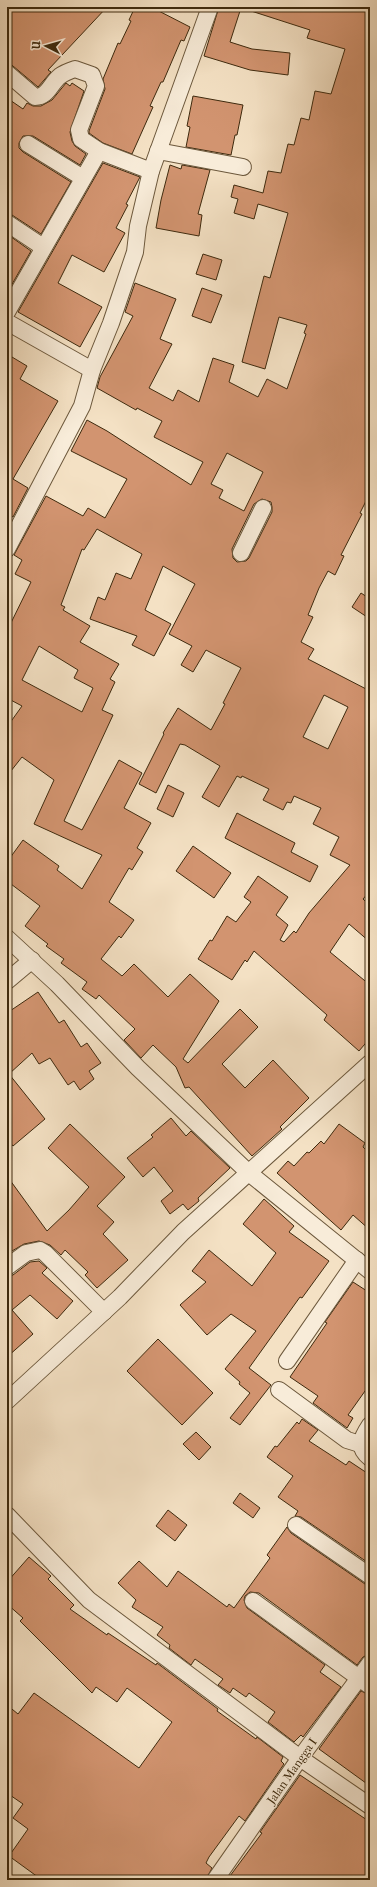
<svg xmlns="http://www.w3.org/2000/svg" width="377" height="1887" viewBox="0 0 377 1887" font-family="'IM FELL French Canon',serif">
  <rect width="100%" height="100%" fill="#f4e1c4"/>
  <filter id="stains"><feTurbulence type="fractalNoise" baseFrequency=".005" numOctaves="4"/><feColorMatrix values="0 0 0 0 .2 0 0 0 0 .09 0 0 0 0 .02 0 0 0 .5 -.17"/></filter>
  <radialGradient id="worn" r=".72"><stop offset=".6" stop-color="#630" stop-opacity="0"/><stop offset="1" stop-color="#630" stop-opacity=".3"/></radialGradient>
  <g fill="#d29470" stroke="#3e2a0e" fill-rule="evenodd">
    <polygon points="7,7 107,7 48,70 51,72 38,87 7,61"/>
    <polygon points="135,7 151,7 190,27 184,41 181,40 163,82 161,82 150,106 153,107 132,154 103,143 89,133 89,131 105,89 103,79 118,43 120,44 131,21 129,20"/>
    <polygon points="219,7 228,7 240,11 230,42 252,49 290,53 288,75 250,70 204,56"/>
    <path d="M 249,7 L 370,7 L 370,493 L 360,513 L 362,514 L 341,555 L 344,556 L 335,575 L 328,571 L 319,588 L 308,615 L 313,617 L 301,642 L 314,649 L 308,659 L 370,691 L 370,891 L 363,899 L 370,906 L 370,942 L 349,924 L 330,952 L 370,985 L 370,1038 L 359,1051 L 324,1020 L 327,1015 L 254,951 L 247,962 L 245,960 L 232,980 L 198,959 L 210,940 L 212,941 L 227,916 L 236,922 L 251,902 L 244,897 L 258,876 L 288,897 L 276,915 L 288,925 L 280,940 L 284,942 L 294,931 L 296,933 L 309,913 L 350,865 L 330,855 L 339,837 L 313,824 L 321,808 L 294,796 L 291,803 L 287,802 L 283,810 L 263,800 L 269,789 L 242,776 L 241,778 L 237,776 L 219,807 L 202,797 L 220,766 L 185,745 L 180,744 L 156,793 L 139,784 L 164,734 L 163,733 L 178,708 L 211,730 L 225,704 L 223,703 L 241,668 L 206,650 L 193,672 L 181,665 L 192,646 L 169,634 L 195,584 L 163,566 L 145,610 L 171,624 L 154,656 L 132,645 L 137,636 L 90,619 L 98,597 L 105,600 L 116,573 L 131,579 L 142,554 L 97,529 L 84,550 L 82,549 L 61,605 L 65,607 L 63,610 L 90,626 L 80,642 L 119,664 L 110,679 L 115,682 L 102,710 L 113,715 L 64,821 L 82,830 L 119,760 L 142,773 L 124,808 L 151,823 L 137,848 L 143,852 L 132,870 L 129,868 L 109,902 L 134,920 L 121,938 L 119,936 L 101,959 L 122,976 L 134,964 L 168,997 L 190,974 L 219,1001 L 183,1059 L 188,1063 L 240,1009 L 258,1027 L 222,1064 L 245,1088 L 273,1060 L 309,1098 L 280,1127 L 282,1129 L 252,1156 L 189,1087 L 185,1088 L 176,1067 L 155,1047 L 153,1045 L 141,1058 L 124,1040 L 135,1029 L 99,995 L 96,999 L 82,989 L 87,982 L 61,963 L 64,959 L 46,946 L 48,944 L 25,926 L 40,906 L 7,881 L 7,862 L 23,840 L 59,866 L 57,870 L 82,889 L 102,855 L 34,824 L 54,780 L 22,757 L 7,776 L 7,727 L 22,706 L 7,698 L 7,631 L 31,582 L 15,574 L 22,560 L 14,555 L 46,496 L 83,516 L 88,508 L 105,518 L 127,479 L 71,451 L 87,420 L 107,431 L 191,485 L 203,462 L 154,437 L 162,421 L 137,408 L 136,410 L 97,388 L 100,377 L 133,316 L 125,312 L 135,283 L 176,299 L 160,339 L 172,344 L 149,388 L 173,401 L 178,390 L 199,402 L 213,358 L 234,365 L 229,382 L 258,397 L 267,379 L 287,389 L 306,334 L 304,333 L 307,325 L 279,317 L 265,369 L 242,362 L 264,276 L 270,278 L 288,213 L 258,204 L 254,219 L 234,213 L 238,199 L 231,197 L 234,185 L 263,193 L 268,171 L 281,173 L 288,144 L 294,145 L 301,118 L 309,120 L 315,91 L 331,94 L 345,49 L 307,38 L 310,30 L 248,10 ZM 227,453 L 263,472 L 244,511 L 219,498 L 223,490 L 211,484 ZM 262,499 L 271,502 L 272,507 L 272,512 L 249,558 L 246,561 L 237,562 L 233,558 L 232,549 L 254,504 ZM 39,646 L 78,670 L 74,678 L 93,688 L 82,712 L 22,680 ZM 324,695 L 348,707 L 328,749 L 303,737 Z"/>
    <polygon points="66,83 70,86 72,83 84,91 70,132 72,141 75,146 86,154 80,165 33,136 23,136 19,143 19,148 23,152 71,182 41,234 12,215 7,214 7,98 23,109 27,103 33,106 41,106 52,100"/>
    <polygon points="193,96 243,105 237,135 235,135 231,155 186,147 190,127 187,126"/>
    <polygon points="103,163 140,177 126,204 128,205 116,228 125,233 104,272 72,255 58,283 102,307 80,347 18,312"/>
    <polygon points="170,165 181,169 182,165 210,170 198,214 202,215 199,236 156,228 161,200"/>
    <polygon points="7,234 31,251 7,293"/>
    <polygon points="203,254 222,260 216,280 196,274"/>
    <polygon points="202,288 222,295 211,323 192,316"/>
    <polygon points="7,354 27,366 20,379 58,401 13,479 28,488 13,517 7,514"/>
    <polygon points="361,593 370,599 370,619 352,607"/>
    <polygon points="168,785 184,793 173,817 157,809"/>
    <polygon points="237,813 295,843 291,852 318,866 310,882 225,838"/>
    <polygon points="193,846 231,873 214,898 176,871"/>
    <polygon points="38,992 59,1023 64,1020 81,1047 87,1043 101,1063 89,1071 94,1079 80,1090 74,1081 68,1085 50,1058 39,1064 32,1053 9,1074 45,1119 13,1146 7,1139 7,1013"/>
    <polygon points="171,1118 186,1136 191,1131 230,1168 198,1198 199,1201 188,1210 183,1204 170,1214 161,1201 173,1191 154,1167 143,1177 127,1158 153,1137 151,1135"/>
    <polygon points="70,1124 125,1177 97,1206 114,1222 103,1234 128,1260 97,1288 85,1275 88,1272 65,1250 61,1255 50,1245 39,1241 24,1244 12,1251 7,1247 7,1176 47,1231 69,1210 89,1187 48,1148"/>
    <polygon points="339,1124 365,1143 363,1147 370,1154 370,1230 353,1215 341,1230 277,1173 288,1161 294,1166 307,1152 309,1153 321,1141 324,1144"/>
    <polygon points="264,1199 294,1226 289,1232 329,1261 302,1298 300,1297 249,1368 271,1385 240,1425 230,1418 250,1393 239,1384 240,1382 225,1369 256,1331 231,1314 207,1335 180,1305 206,1282 192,1271 209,1250 252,1286 276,1253 243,1224"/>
    <polygon points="39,1261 47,1268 42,1273 73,1301 57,1319 30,1295 12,1310 33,1334 7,1357 7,1276 13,1275 30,1262"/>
    <polygon points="353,1282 370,1293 370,1384 348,1415 353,1418 347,1428 313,1403 318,1396 290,1377 327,1323 325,1322"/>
    <polygon points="158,1339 213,1393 182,1425 127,1371"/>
    <polygon points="302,1419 318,1430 309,1441 346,1465 349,1461 370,1475 370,1564 301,1517 295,1516 298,1511 278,1497 293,1476 267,1457 275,1446 277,1447 297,1422 299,1424"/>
    <polygon points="196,1432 211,1447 199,1460 183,1444"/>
    <polygon points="240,1493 260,1508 253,1518 233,1503"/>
    <polygon points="168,1510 187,1525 175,1541 156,1526"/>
    <polygon points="287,1527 291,1533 365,1584 370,1585 370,1654 363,1657 357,1665 259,1593 250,1592 245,1596 244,1600 247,1608 325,1665 320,1672 341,1687 303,1737 301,1735 294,1742 268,1722 275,1712 249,1693 246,1697 233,1688 230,1693 218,1685 223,1679 195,1659 191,1665 169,1648 170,1645 157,1635 163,1627 132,1607 136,1600 118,1583 139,1561 167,1587 178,1571 227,1607 229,1604 234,1608 270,1558 267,1555"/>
    <polygon points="29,1557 51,1576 48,1579 74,1605 70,1609 107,1635 108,1633 156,1665 157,1663 218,1709 217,1711 256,1739 257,1737 283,1757 281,1761 284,1764 245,1821 239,1816 209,1857 206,1863 212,1868 206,1880 42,1880 9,1856 28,1829 13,1818 23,1804 7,1793 7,1705 18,1714 34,1693 139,1768 172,1722 127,1688 117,1702 96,1687 92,1693 20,1621 23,1618 7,1604 7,1582"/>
    <polygon points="361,1691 370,1695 370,1786 319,1749"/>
    <polygon points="300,1775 370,1822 370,1880 227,1880 262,1833 260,1832"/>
  </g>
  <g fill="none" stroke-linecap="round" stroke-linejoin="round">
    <defs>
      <g id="street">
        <path d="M 7,73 L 35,97 C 48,97 50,84 60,76 C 64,73 69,71 75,69 L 92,75 L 96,86 L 79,130 L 81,139 L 99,151 L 151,171"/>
        <polyline points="28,144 83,178"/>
        <polyline points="158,151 243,167"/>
        <polyline points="7,223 43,247"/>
        <polyline points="7,312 99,151"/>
        <polyline points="7,322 92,370"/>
        <polyline points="7,549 82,406 92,370 111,323 135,252 138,226 151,171 210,7"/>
        <polyline points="241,553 263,508"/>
        <polyline points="7,938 57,984 138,1068 249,1173 370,1271"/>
        <polyline points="7,981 32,960"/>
        <polyline points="7,1267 26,1253 40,1250 45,1253 104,1312"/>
        <polyline points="287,1361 357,1260"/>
        <polyline points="279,1390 347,1440 360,1444"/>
        <polyline points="7,1401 120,1297 183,1232 370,1063"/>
        <path d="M 370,1425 C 362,1437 356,1447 370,1458"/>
        <polyline points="7,1515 89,1600 300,1758 370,1806"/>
        <polyline points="296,1525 370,1576"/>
        <polyline points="253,1601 370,1686"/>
        <polyline points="215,1880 300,1758 370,1663"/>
      </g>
    </defs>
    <use href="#street" stroke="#6c583c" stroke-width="18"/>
    <use href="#street" stroke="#f8ecd9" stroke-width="16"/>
  </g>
  <g text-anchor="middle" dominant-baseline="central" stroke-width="3" stroke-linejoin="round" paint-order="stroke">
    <g font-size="12" fill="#3e2a0e" stroke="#f8ecd9">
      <text transform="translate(292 1771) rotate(-55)">Jalan Mangga I</text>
    </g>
  </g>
  <rect width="377" height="1887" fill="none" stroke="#f4e1c4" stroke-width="24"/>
  <rect x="8" y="8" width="361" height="1871" fill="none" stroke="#3e2a0e" stroke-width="2"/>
  <rect x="12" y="12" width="353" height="1863" fill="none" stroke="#3e2a0e"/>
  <g transform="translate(46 46) rotate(276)" stroke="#f8ecd9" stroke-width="3" paint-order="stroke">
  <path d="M0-3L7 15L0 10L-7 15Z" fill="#3e2a0e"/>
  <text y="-6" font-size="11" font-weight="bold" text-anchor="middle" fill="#3e2a0e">U</text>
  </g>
  <rect width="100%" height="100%" filter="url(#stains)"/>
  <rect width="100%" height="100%" fill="url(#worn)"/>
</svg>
